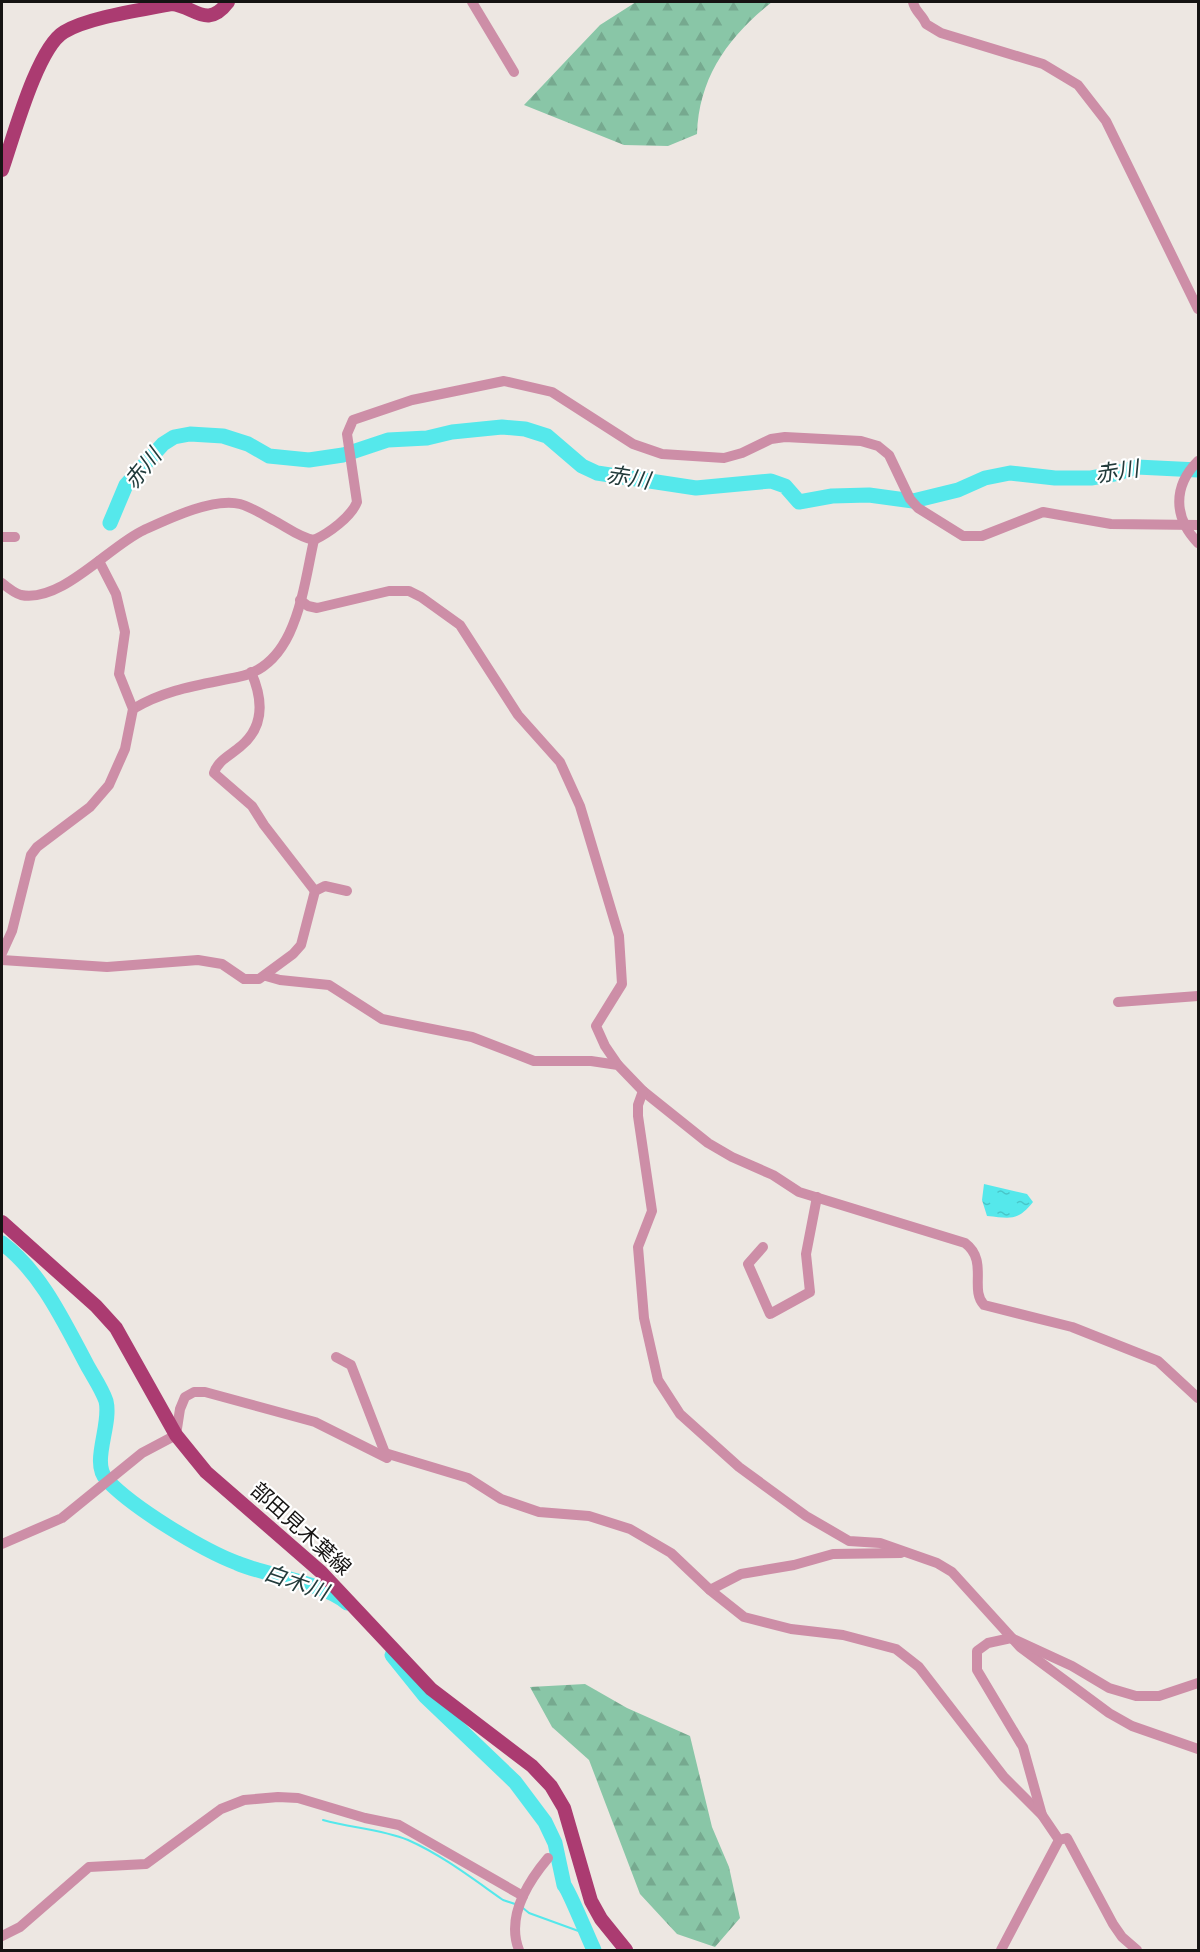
<svg xmlns="http://www.w3.org/2000/svg" width="1200" height="1952" viewBox="0 0 1200 1952" font-family="'Source Sans 3','Noto Sans JP',sans-serif">
  <defs>
    <pattern id="forest-firs" width="22" height="20" patternUnits="userSpaceOnUse" patternTransform="scale(1.5)"><rect width="22" height="20" fill="#89c6a7"/><path d="M5 1l3.5 6h-7zM16 11l3.5 6h-7z" fill="#76a98f"/></pattern>
    <pattern id="water-ripples" width="26" height="14" patternUnits="userSpaceOnUse" patternTransform="scale(1.5)"><rect width="26" height="14" fill="#55e8eb"/><path d="M2 4q2-2 4 0t4 0M15 11q2-2 4 0t4 0" fill="none" stroke="#49c6c9"/></pattern>
  </defs>
  <rect width="100%" height="100%" fill="#ede7e2"/>
  <g fill="url(#forest-firs)">
    <path d="M 636,2 L 772,2 C 728,37 699,77 697,134 L 668,146 L 624,145 L 524,105 L 600,25 Z"/>
    <polygon points="585,1684 627,1708 690,1736 712,1827 729,1867 740,1918 715,1947 677,1934 640,1894 589,1760 552,1727 530,1687"/>
  </g>
  <path fill="url(#water-ripples)" d="M 984,1184 L 1027,1194 L 1033,1202 C 1017,1222 1010,1218 987,1216 L 982,1200 Z"/>
  <g fill="none" stroke-linecap="round" stroke-linejoin="round">
    <g stroke="#55e8eb" stroke-width="2">
      <path d="M 323,1820 C 351,1828 381,1829 408,1840 C 442,1855 473,1879 503,1900 L 515,1904"/>
      <polyline points="523,1908 529,1913 584,1933"/>
    </g>
    <g stroke="#55e8eb" stroke-width="15">
      <polyline points="110,523 126,485 163,444 174,437 190,434 223,436 248,444 269,456 309,460 343,455 388,440 427,438 452,432 502,427 525,429 547,436 582,466 597,473 696,488 771,481 785,486 799,502 832,496 869,495 913,501 958,490 985,478 1010,473 1055,478 1091,478 1114,474 1137,467 1198,470"/>
      <path d="M 2,1243 C 41,1272 64,1322 87,1365 C 93,1376 102,1389 106,1401 C 112,1425 90,1463 107,1480 C 132,1507 202,1550 237,1563 C 267,1576 325,1583 347,1603"/>
      <path d="M 392,1655 L 425,1696 L 515,1782 L 545,1822 L 555,1843 L 564,1885 C 569,1890 589,1940 594,1950"/>
    </g>
    <g stroke="#cd8ea7" stroke-width="10">
      <polyline points="472,2 514,72"/>
      <path d="M 913,2 C 915,12 923,15 926,24 L 941,33 L 1043,64 L 1078,85 L 1106,121 L 1198,309"/>
      <path d="M 1198,461 C 1173,486 1173,517 1198,543"/>
      <polyline points="2,537 15,537"/>
      <path d="M 2,583 C 8,588 14,593 21,595 C 62,603 109,546 144,530 C 168,519 214,497 240,504 C 251,507 262,514 273,520 C 285,526 300,538 314,540 C 329,533 351,517 357,502 L 347,434 L 353,420 L 412,400 L 504,381 L 552,392 L 633,444 L 662,454 L 724,458 L 742,453 L 771,439 L 785,437 L 861,441 L 878,446 L 889,455 L 910,499 L 918,508 L 963,536 L 982,536 L 1043,512 L 1111,524 L 1198,525"/>
      <polyline points="300,600 308,606 317,608 389,591 409,591 421,597 460,625 518,715 560,762 580,806 619,936 622,984 596,1026 605,1046 618,1065"/>
      <path d="M 251,672 C 263,699 265,726 241,746 C 231,755 218,760 214,773 L 252,806 L 264,825 L 315,891"/>
      <path d="M 133,709 C 166,689 200,685 238,677 C 297,666 303,588 314,540"/>
      <polyline points="2,953 12,931 31,855 37,847 90,807 109,785 125,749 133,709 119,674 125,632 116,594 99,561"/>
      <polyline points="2,960 107,967 198,960 222,964 244,979 259,979 293,954 301,945 315,891 325,886 347,891"/>
      <path d="M 266,976 L 280,980 L 329,985 L 382,1019 L 472,1037 L 534,1061 L 591,1061 L 618,1065 L 643,1091 L 708,1143 L 732,1157 L 773,1175 L 799,1192 L 965,1243 C 989,1261 969,1289 984,1305 L 1072,1327 L 1158,1361 L 1198,1398"/>
      <polyline points="1118,1002 1198,996"/>
      <polyline points="643,1091 638,1105 638,1116 652,1211 638,1247 644,1318 658,1380 680,1414 739,1467 806,1516 849,1541 880,1543 937,1563 952,1572 1020,1647 1109,1713 1132,1726 1198,1749"/>
      <polyline points="763,1247 748,1264 770,1314 810,1292 806,1254 817,1197"/>
      <polyline points="336,1357 351,1365 385,1453"/>
      <polyline points="385,1453 468,1478 501,1499 539,1512 589,1516 630,1529 671,1553 710,1590 744,1617 791,1629 843,1635 896,1649 919,1667 1004,1777 1042,1815 1059,1840"/>
      <polyline points="2,1544 62,1518 142,1453 176,1435 180,1409 185,1397 194,1392 205,1392 315,1422 387,1458 385,1453"/>
      <polyline points="710,1590 741,1574 794,1565 833,1554 901,1553"/>
      <polyline points="1042,1815 1023,1747 977,1670 977,1651 988,1643 1011,1638 1072,1666 1109,1688 1136,1696 1159,1696 1198,1683"/>
      <polyline points="2,1936 20,1927 89,1867 146,1864 221,1809 244,1800 278,1797 298,1798 365,1818 399,1825 523,1896"/>
      <path d="M 519,1950 C 506,1917 527,1883 548,1858"/>
      <polyline points="1001,1950 1059,1840 1067,1838 1113,1924 1122,1937 1137,1950"/>
    </g>
    <g stroke="#ab3b71" stroke-width="14">
      <path d="M 2,170 C 13,139 37,48 64,32 C 89,17 142,10 172,4 C 194,6 207,30 228,2"/>
      <polyline points="2,1222 96,1306 116,1328 176,1435 206,1472 321,1572 431,1689 532,1766 551,1786 564,1808 591,1901 601,1919 626,1950"/>
    </g>
  </g>
  <g text-anchor="middle" dominant-baseline="central" stroke-width="4.5" stroke-linejoin="round" paint-order="stroke">
    <g font-size="21" fill="#161413" stroke="#fff">
      <text transform="translate(301 1529) rotate(42)">部田見木葉線</text>
    </g>
    <g font-size="22" font-style="italic" fill="#223b3b" stroke="#fff">
      <text transform="translate(143 469) rotate(-51)">赤川</text>
      <text transform="translate(1117 472) rotate(-9)">赤川</text>
      <text transform="translate(628 478) rotate(9)">赤川</text>
      <text transform="translate(296 1583) rotate(19)">白木川</text>
    </g>
  </g>
  <rect width="1200" height="1952" fill="none" stroke="#161413" stroke-width="6"/>
</svg>
